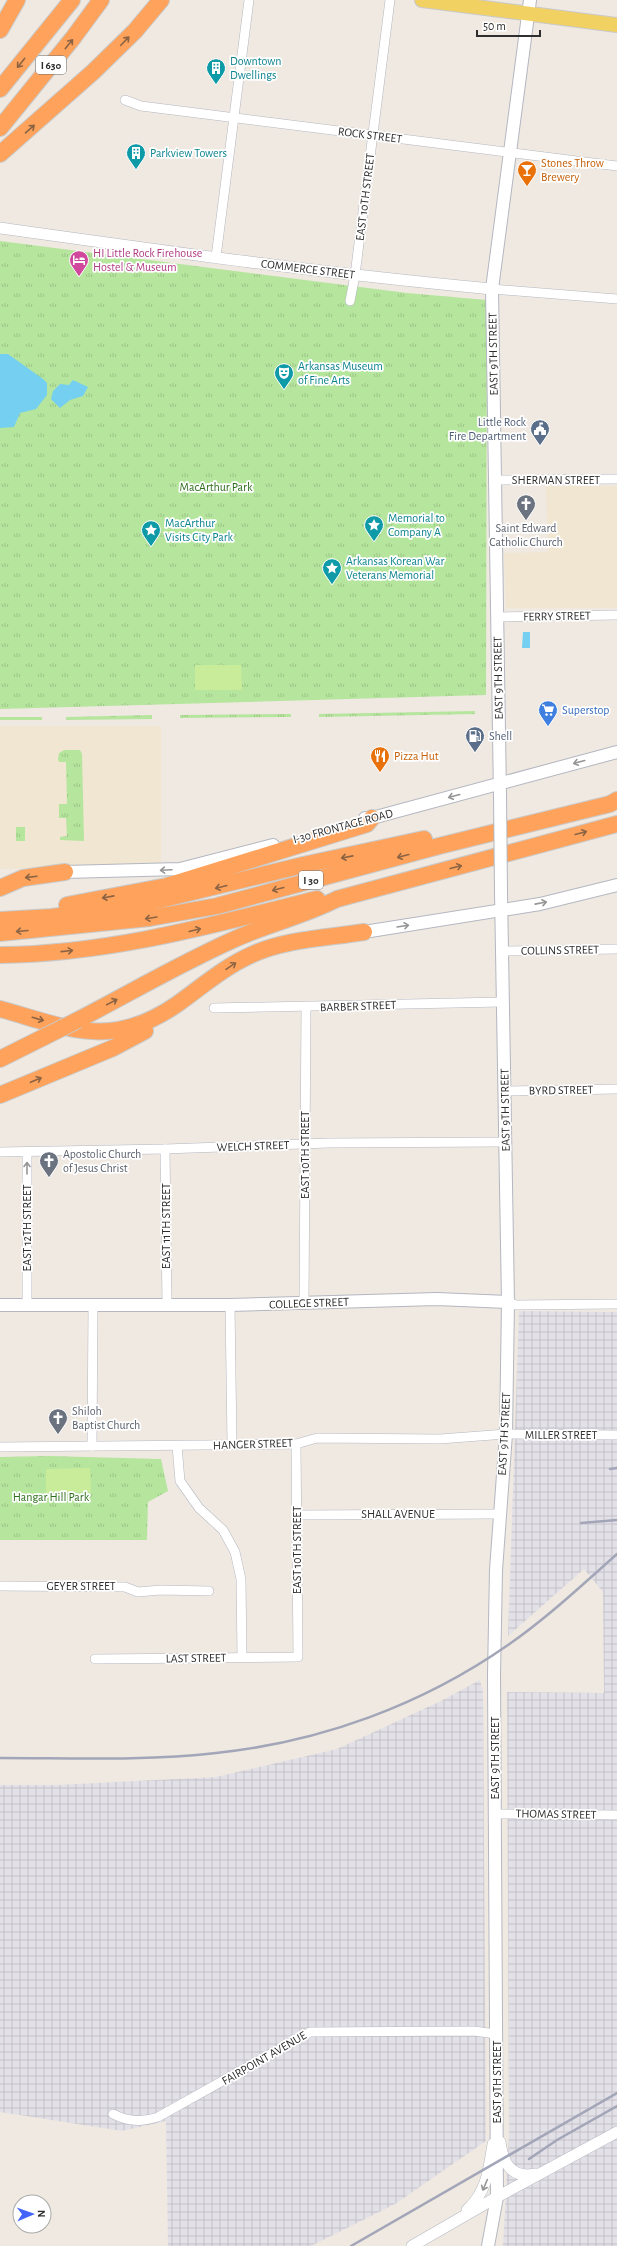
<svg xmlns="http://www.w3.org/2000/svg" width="617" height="2246" viewBox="0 0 617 2246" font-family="'Alegreya Sans',sans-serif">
  <defs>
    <pattern id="industrial-grid" width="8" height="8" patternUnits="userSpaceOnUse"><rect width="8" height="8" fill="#e3e1e8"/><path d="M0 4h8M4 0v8" fill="none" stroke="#c3c1c7"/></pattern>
    <pattern id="grass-tufts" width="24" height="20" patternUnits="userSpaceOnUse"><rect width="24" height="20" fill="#b6e59e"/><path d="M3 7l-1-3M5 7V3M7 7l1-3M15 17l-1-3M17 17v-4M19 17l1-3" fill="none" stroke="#9dc588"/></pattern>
  </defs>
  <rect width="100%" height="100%" fill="#efe9e1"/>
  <g fill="url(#industrial-grid)">
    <polygon points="519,1311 617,1312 617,2246 503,2246 509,2137 507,1692 604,1693 603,1592 584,1569 508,1636"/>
    <polygon points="480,1680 483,1692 486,2141 395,2204 311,2246 168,2246 166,2121 122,2131 0,2112 0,1785 57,1785 216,1777 337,1749 441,1701"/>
  </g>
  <g fill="#f0e6d1">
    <polygon points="546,486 617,486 617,608 506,608 504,553 548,552"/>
    <polygon points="0,726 161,726 161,865 0,869"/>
  </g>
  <g fill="url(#grass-tufts)">
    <polygon points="0,241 407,293 487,300 486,695 0,709"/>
    <polygon points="475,711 475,714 319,717 319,714"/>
    <polygon points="291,714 291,717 180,718 180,715"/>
    <polygon points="152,715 152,719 66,720 66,717"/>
    <rect x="0" y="717" width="42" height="3"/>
    <polygon points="64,750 80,750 82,754 84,841 60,840 60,837 67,836 66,818 59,818 59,804 67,804 66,762 59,762 58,759 59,753"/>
    <rect x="16" y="827" width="9" height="14"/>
    <polygon points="49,1456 161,1459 168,1491 148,1502 147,1540 0,1540 0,1457"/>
  </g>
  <g fill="#c9ec9a">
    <polygon points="195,665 241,665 242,690 195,690"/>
    <polygon points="90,1468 91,1492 46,1493 46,1469"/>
  </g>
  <g fill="#75cff0">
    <polygon points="0,354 8,354 43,379 47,383 47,395 36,409 20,413 14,427 0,428"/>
    <polygon points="73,380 88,387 83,396 70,400 60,408 51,399 53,391 60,384 69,385"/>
    <polygon points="523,632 530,632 530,648 522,648"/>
  </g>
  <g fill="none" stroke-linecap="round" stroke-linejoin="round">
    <defs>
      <g id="minor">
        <polyline points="125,100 141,106 617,166"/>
        <polyline points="216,257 249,0"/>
        <polyline points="492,289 617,299"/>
        <polyline points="350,301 355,275 390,0"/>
        <polyline points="495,480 617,479"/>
        <polyline points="497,617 617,615"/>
        <polyline points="503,951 617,949"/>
        <polyline points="214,1008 502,1002"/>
        <polyline points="505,1091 617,1089"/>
        <polyline points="165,1149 167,1304"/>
        <polyline points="0,1152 165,1149 329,1143 505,1142"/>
        <polyline points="508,1302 516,1305 617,1304"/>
        <polyline points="304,1303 306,1007"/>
        <polyline points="27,1305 27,1152"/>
        <polyline points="230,1305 232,1444"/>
        <polyline points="92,1446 93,1305"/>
        <polyline points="177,1446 180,1481 199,1508 223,1530 235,1552 241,1579 242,1657"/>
        <polyline points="0,1447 296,1444 317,1438 440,1439 506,1434 617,1435"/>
        <polyline points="297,1515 499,1514"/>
        <polyline points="0,1586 125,1587 138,1592 161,1590 209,1591"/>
        <polyline points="95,1659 298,1657 296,1444"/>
        <polyline points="495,1814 617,1815"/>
        <path d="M 113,2114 C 129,2122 141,2122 158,2117 L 310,2032 L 474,2031 L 496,2034"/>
      </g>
      <g id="tertiary">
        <path d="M 0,228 C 164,251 327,274 492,289"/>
        <path d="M 500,2142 C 503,2163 511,2179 536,2174"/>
        <path d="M 467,2210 C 487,2192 489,2169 493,2144"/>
        <polyline points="412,2246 497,2197 617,2132"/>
      </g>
      <g id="secondary">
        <polyline points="500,796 492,289 530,0"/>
        <polyline points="365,818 372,818 617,752"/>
        <polyline points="65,872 180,869 273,845"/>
        <polyline points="364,932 540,904 617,885"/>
        <polyline points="0,1305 230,1305 437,1299 508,1302"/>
        <polyline points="488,2246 497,2197 494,1675 496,1570 506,1434 508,1302 501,892"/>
      </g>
      <polyline id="primary" points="422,0 617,25"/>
      <g id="motorway">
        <polyline points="0,30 17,0"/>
        <polyline points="0,89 72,0"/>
        <polyline points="0,128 73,38 101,0"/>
        <polyline points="0,154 93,72 135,31 161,0"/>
        <polyline points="0,888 23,878 65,872"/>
        <polyline points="67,905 167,886 367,824 372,818"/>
        <polyline points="0,920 52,917 135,906 303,865 424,839"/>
        <polyline points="0,933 150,918 217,906 439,846 610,804 617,800"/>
        <path d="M 0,955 C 109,954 213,925 317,899"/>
        <path d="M 0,1009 C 69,1028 110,1050 176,1005 C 200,988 224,967 251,955 C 285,939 327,938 364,932"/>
        <path d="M 78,1020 C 130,993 181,963 235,939 C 268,924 304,916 337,899 L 617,824"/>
        <polyline points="0,1059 44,1037"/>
        <polyline points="0,1095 113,1048 145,1031"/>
      </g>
    </defs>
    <use href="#minor" stroke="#b4b7c1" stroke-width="10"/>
    <use href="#tertiary" stroke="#b4b7c1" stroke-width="12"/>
    <use href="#secondary" stroke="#b4b7c1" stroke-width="14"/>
    <use href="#primary" stroke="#c9c9c9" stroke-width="16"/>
    <use href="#motorway" stroke="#c9c9c9" stroke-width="18"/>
    <use href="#minor" stroke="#fff" stroke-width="9"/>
    <use href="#tertiary" stroke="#fff" stroke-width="11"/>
    <use href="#secondary" stroke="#fff" stroke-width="12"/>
    <use href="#primary" stroke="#f2d163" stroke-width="14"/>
    <use href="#motorway" stroke="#ffa35c" stroke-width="16"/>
    <g stroke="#a3a6b8" stroke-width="2.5">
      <polyline points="610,1469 617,1468"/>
      <polyline points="581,1523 617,1520"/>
      <path d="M 0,1758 C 72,1758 145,1761 216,1753 C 321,1742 422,1705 508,1645 C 547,1618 582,1585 617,1554"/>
      <polyline points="529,2159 557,2140 617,2106"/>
      <polyline points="351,2246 617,2093"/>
    </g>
    <defs>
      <polyline id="secondary-bridge" points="500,796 501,892"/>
      <polyline id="motorway-bridge" points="44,1037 78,1020"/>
    </defs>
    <use href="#secondary-bridge" stroke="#b4b7c1" stroke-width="14" stroke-linecap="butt"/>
    <use href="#motorway-bridge" stroke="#c9c9c9" stroke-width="18" stroke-linecap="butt"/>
    <use href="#secondary-bridge" stroke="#fff" stroke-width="12"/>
    <use href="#motorway-bridge" stroke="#ffa35c" stroke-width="16"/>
  </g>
  <defs><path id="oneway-shaft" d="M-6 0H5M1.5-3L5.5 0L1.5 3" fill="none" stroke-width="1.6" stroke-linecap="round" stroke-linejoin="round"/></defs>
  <g stroke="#8c6343">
    <use href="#oneway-shaft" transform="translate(125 41) rotate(-46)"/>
    <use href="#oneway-shaft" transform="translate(69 44) rotate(-51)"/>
    <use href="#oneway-shaft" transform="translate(21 63) rotate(129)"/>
    <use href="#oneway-shaft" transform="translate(30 129) rotate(-41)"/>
    <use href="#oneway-shaft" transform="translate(581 833) rotate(-15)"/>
    <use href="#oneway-shaft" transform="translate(403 856) rotate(165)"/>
    <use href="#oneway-shaft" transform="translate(347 857) rotate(169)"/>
    <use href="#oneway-shaft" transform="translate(456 867) rotate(-14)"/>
    <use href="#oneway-shaft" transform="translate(31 877) rotate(173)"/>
    <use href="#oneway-shaft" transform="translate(221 887) rotate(166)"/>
    <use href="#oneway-shaft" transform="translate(278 889) rotate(165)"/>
    <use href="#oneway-shaft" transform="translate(108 897) rotate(169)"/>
    <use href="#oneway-shaft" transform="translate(151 918) rotate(171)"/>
    <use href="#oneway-shaft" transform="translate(195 930) rotate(-14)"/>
    <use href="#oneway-shaft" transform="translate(22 931) rotate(175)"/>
    <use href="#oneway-shaft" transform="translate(67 951) rotate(-6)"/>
    <use href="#oneway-shaft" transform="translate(231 966) rotate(-34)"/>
    <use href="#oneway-shaft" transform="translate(112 1002) rotate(-28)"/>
    <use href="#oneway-shaft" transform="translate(38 1019) rotate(16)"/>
    <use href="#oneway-shaft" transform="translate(36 1080) rotate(-23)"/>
  </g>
  <g stroke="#969696">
    <use href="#oneway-shaft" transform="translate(579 762) rotate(165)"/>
    <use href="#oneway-shaft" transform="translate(454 796) rotate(165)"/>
    <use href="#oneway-shaft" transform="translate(166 870) rotate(177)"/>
    <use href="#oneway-shaft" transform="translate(541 903) rotate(-11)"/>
    <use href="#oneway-shaft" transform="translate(403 926) rotate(-9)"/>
    <use href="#oneway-shaft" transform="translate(27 1168) rotate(-90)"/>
    <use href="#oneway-shaft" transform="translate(485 2185) rotate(113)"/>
  </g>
  <defs>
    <symbol id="building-pin" viewBox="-11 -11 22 30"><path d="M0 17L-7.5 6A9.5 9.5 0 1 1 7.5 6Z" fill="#0f9aa8" stroke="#fff"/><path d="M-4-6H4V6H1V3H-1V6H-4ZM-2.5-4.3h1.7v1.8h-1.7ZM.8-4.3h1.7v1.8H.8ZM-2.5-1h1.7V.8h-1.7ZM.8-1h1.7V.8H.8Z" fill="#fff"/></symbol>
    <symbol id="bar-pin" viewBox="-11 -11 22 30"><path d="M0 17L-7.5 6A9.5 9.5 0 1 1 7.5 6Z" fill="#e8710a" stroke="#fff"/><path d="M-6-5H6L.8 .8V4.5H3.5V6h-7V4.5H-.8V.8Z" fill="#fff"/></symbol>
    <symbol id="hotel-pin" viewBox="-11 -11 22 30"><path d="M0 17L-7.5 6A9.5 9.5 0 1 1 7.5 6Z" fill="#d1479c" stroke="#fff"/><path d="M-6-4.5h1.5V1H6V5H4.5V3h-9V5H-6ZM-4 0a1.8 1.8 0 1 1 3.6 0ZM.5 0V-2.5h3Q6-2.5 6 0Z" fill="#fff"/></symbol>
    <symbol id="theatre-pin" viewBox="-11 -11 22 30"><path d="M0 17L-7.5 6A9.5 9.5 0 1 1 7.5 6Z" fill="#0f9aa8" stroke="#fff"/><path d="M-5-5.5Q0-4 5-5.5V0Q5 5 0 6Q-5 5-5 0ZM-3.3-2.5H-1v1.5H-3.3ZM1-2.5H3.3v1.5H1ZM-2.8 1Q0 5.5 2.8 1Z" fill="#fff"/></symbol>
    <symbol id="civic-pin" viewBox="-11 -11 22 30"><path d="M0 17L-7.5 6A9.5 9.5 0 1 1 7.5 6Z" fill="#5c6f8a" stroke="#fff"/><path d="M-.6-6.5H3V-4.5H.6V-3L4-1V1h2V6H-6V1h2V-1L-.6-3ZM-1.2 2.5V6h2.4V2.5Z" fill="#fff"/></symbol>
    <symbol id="church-pin" viewBox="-11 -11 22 30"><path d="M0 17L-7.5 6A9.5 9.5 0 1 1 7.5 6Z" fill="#6b7280" stroke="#fff"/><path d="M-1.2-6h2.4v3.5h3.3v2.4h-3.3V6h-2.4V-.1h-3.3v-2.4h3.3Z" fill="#fff"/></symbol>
    <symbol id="sight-pin" viewBox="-11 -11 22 30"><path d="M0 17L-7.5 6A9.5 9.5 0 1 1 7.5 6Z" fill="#0f9aa8" stroke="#fff"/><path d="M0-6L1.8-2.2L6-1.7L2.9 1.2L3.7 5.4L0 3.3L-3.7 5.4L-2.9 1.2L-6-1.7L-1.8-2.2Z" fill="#fff"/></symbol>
    <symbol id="supermarket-pin" viewBox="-11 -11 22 30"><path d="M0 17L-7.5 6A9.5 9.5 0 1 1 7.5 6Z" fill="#3f7fe0" stroke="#fff"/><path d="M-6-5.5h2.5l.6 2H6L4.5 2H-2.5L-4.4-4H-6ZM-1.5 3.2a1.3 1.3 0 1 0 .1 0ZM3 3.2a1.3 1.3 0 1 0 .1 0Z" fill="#fff"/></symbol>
    <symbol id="fuel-pin" viewBox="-11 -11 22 30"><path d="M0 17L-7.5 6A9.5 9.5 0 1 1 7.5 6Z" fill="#5c6f8a" stroke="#fff"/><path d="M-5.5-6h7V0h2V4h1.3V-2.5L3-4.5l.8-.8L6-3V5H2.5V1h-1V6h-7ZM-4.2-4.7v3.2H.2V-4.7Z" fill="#fff"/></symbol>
    <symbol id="restaurant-pin" viewBox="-11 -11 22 30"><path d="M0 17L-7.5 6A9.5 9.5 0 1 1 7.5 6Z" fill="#e8710a" stroke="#fff"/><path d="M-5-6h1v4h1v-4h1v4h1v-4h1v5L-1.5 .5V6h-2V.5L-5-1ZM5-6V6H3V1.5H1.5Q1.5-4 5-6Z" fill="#fff"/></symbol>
  </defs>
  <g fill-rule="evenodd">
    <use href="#building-pin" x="205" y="57" width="22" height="30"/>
    <use href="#building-pin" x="125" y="142" width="22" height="30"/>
    <use href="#bar-pin" x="516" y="159" width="22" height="30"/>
    <use href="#hotel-pin" x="68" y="249" width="22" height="30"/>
    <use href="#theatre-pin" x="273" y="362" width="22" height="30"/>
    <use href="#civic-pin" x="529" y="418" width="22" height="30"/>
    <use href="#church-pin" x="515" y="493" width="22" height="30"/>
    <use href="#sight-pin" x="363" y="514" width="22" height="30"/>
    <use href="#sight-pin" x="140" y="519" width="22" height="30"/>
    <use href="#sight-pin" x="321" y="557" width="22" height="30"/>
    <use href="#supermarket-pin" x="537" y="699" width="22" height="30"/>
    <use href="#fuel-pin" x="464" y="725" width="22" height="30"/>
    <use href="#restaurant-pin" x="369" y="745" width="22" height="30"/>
    <use href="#church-pin" x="38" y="1150" width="22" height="30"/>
    <use href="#church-pin" x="47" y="1407" width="22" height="30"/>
  </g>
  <g text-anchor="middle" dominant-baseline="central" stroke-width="3.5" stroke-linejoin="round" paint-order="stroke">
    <g fill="#fff" stroke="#6d6d6d" stroke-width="1">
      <rect x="36" y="56" width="30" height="18" rx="3"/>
      <rect x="299" y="871" width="24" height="18" rx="3"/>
    </g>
    <g font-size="11" font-weight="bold" fill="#2e2e2e">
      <text x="51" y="65">I 630</text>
      <text x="311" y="880">I 30</text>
    </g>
    <g font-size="12" fill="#0d838f" stroke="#fff" text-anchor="start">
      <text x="230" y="61">Downtown<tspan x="230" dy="14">Dwellings</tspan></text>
      <text x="150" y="153">Parkview Towers</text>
      <text x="298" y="366">Arkansas Museum<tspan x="298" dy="14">of Fine Arts</tspan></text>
      <text x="388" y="518">Memorial to<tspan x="388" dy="14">Company A</tspan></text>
      <text x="165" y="523">MacArthur<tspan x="165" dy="14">Visits City Park</tspan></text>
      <text x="346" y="561">Arkansas Korean War<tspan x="346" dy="14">Veterans Memorial</tspan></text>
    </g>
    <g font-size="12" fill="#2e2e2e" stroke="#fff">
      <text transform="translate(370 135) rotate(7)">ROCK STREET</text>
      <text transform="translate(365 197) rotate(-83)">EAST 10TH STREET</text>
      <text transform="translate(308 269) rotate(7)">COMMERCE STREET</text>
      <text transform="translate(493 354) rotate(-91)">EAST 9TH STREET</text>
      <text x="556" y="480">SHERMAN STREET</text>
      <text transform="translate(557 616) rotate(-1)">FERRY STREET</text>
      <text transform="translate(498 678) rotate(-91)">EAST 9TH STREET</text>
      <text transform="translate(343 826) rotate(-15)">I-30 FRONTAGE ROAD</text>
      <text transform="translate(560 950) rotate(-1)">COLLINS STREET</text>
      <text transform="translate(358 1006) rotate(-2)">BARBER STREET</text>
      <text transform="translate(561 1090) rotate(-1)">BYRD STREET</text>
      <text transform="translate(505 1110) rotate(-91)">EAST 9TH STREET</text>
      <text transform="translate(253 1146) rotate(-2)">WELCH STREET</text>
      <text transform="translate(305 1155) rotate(-90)">EAST 10TH STREET</text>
      <text transform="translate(166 1226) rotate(-90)">EAST 11TH STREET</text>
      <text transform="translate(27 1228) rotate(-90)">EAST 12TH STREET</text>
      <text transform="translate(309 1303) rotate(-2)">COLLEGE STREET</text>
      <text transform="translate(504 1434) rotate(-87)">EAST 9TH STREET</text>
      <text x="561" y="1435">MILLER STREET</text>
      <text transform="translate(253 1444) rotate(-2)">HANGER STREET</text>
      <text x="398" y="1514">SHALL AVENUE</text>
      <text transform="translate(297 1550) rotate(-90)">EAST 10TH STREET</text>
      <text x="81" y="1586">GEYER STREET</text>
      <text transform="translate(196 1658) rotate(-1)">LAST STREET</text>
      <text transform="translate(495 1758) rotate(-90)">EAST 9TH STREET</text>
      <text transform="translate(556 1814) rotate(1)">THOMAS STREET</text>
      <text transform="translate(264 2058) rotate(-30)">FAIRPOINT AVENUE</text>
      <text transform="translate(497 2082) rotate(-90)">EAST 9TH STREET</text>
    </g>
    <g font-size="12" fill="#c56008" stroke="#fff" text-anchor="start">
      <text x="541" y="163">Stones Throw<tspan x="541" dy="14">Brewery</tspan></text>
      <text x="394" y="756">Pizza Hut</text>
    </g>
    <g font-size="12" fill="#b23c85" stroke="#fff" text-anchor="start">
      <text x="93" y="253">HI Little Rock Firehouse<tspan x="93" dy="14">Hostel &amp; Museum</tspan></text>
    </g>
    <g font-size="12" fill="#4e5e75" stroke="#fff" text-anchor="end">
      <text x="526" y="422">Little Rock<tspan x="526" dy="14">Fire Department</tspan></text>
      <text x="489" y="736" text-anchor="start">Shell</text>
    </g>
    <g font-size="12" fill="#2c6e1b" stroke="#fff">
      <text x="216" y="487">MacArthur Park</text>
      <text x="51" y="1497">Hangar Hill Park</text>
    </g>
    <g font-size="12" fill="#5b616d" stroke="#fff" text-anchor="start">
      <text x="526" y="528" text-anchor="middle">Saint Edward<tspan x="526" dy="14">Catholic Church</tspan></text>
      <text x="63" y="1154">Apostolic Church<tspan x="63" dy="14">of Jesus Christ</tspan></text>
      <text x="72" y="1411">Shiloh<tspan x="72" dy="14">Baptist Church</tspan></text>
    </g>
    <g font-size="12" fill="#366cbe" stroke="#fff" text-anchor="start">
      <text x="562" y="710">Superstop</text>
    </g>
  </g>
  <g transform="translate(32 2214) rotate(88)"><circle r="19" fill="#ffffff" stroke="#ababab"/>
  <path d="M0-3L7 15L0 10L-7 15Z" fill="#4264fb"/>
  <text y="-6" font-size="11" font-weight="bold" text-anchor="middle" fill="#2e2e2e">N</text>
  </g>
  <path d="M477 30v6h63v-6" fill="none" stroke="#2e2e2e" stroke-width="2"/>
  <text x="483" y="30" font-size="12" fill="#2e2e2e" stroke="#ffffff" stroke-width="3" paint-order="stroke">50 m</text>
</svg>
